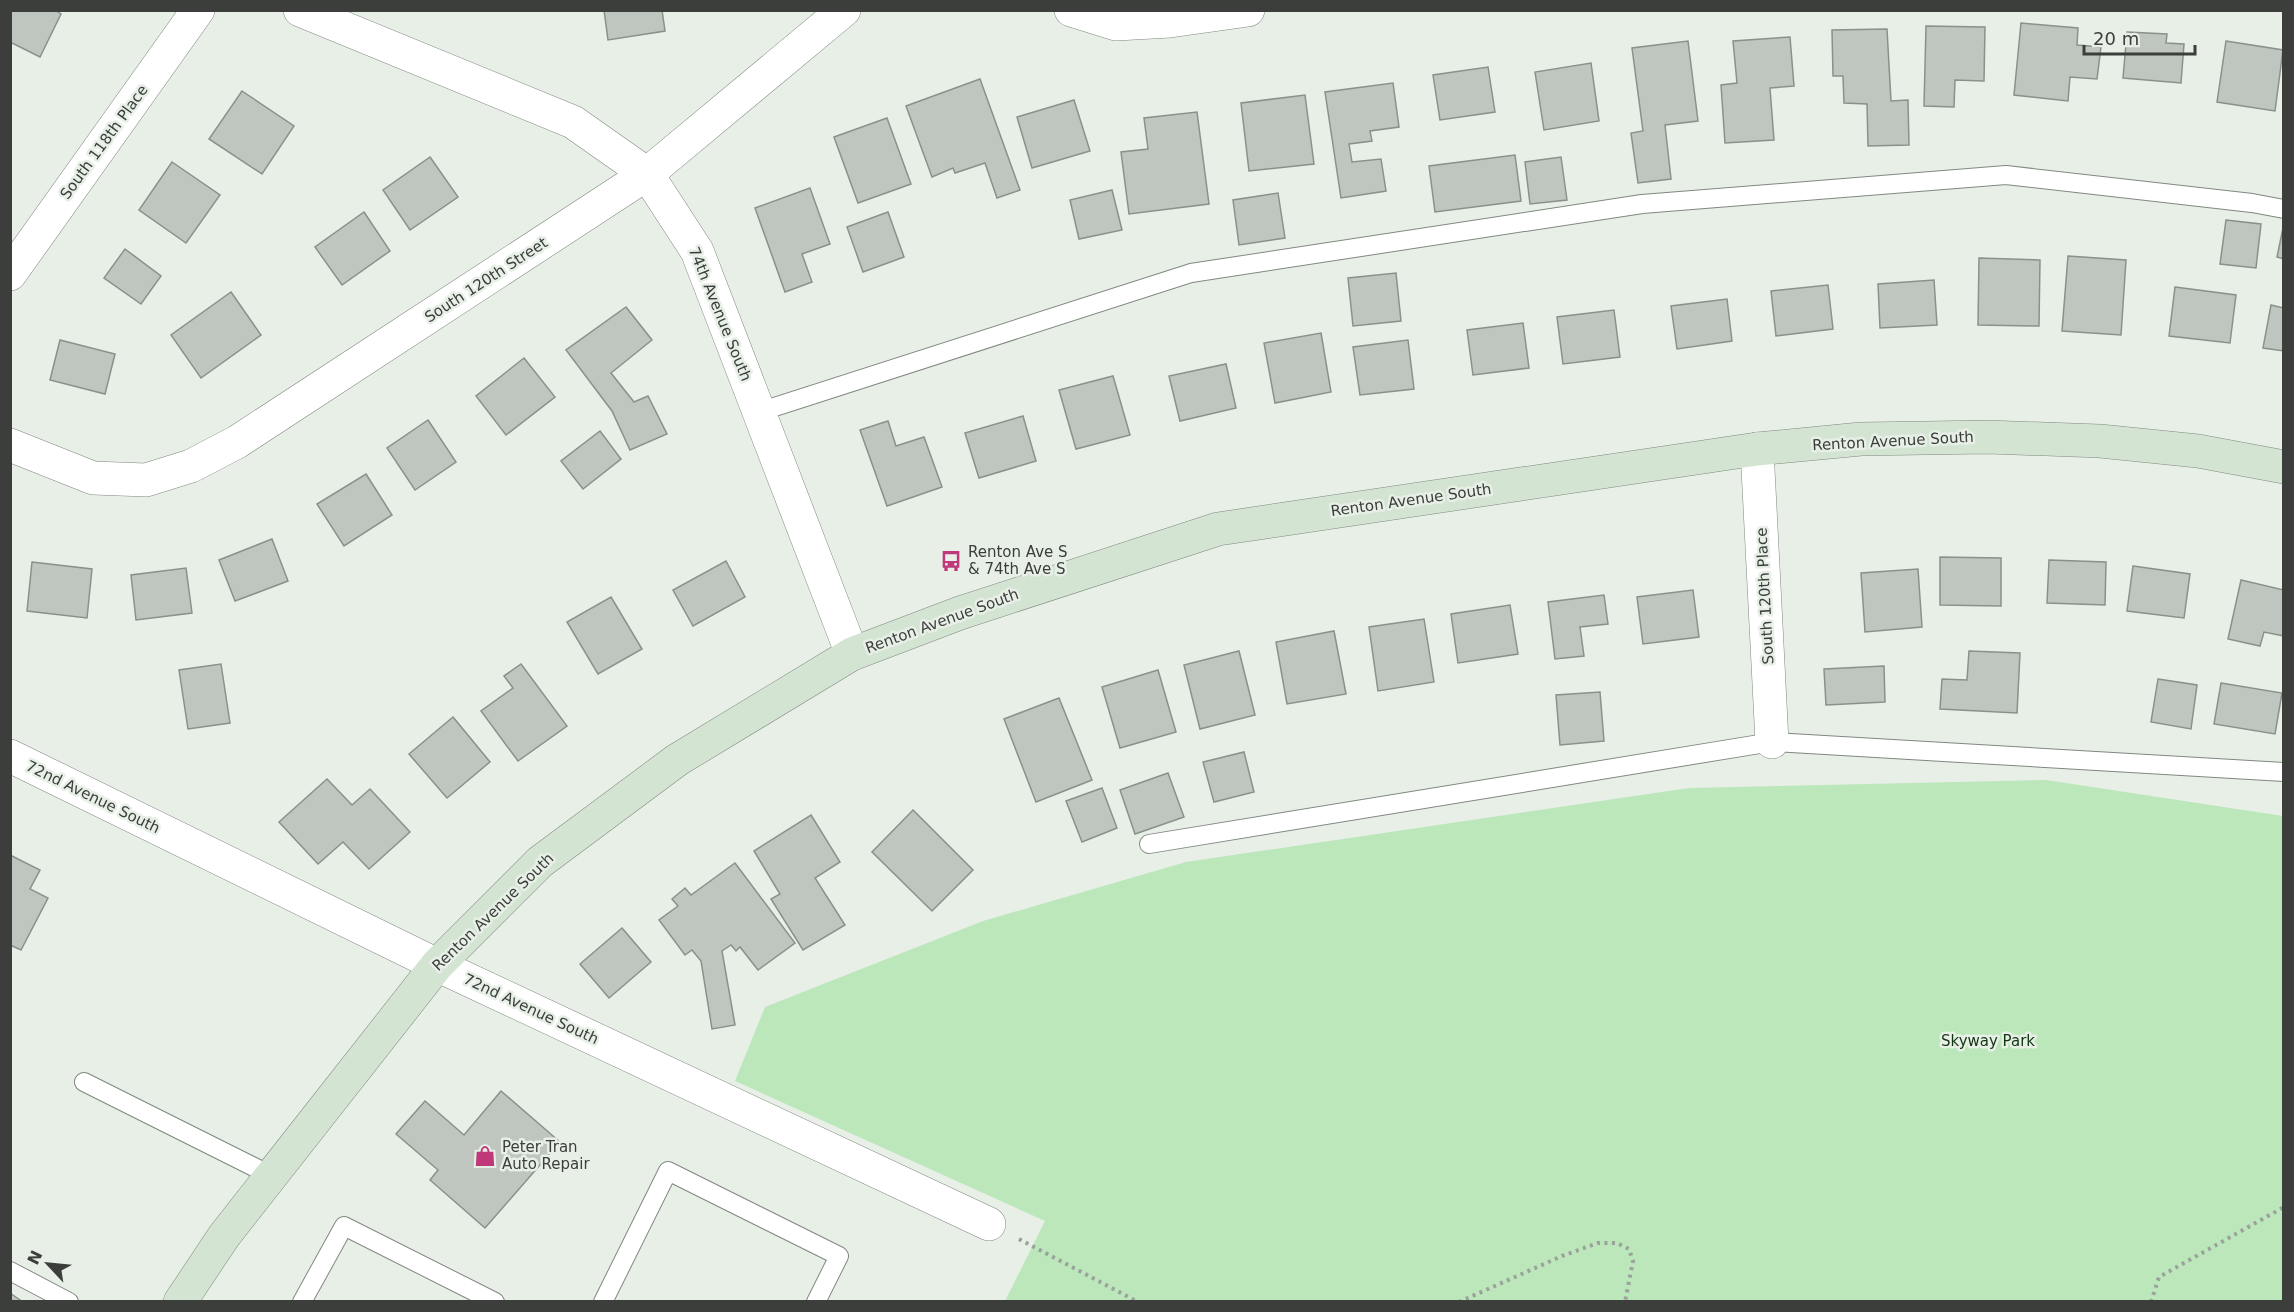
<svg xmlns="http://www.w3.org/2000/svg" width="2294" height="1312" viewBox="0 0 2294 1312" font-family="'DejaVu Sans',sans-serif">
  <rect width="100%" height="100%" fill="#e7efe7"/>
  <polygon fill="#bce7bb" points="2046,780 2283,816 2283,1301 1005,1301 1045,1221 735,1081 765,1007 983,921 1186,862 1689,788"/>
  <g fill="#bfc6bf" stroke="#8a918a" stroke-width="1.5">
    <polygon points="10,10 55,10 61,14 40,57 10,42"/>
    <polygon points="604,10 662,10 665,31 608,40"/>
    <polygon points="2021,23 2078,28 2077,45 2101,47 2097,79 2070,77 2068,101 2014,95"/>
    <polygon points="1926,26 1985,27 1984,81 1955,80 1954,107 1924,106"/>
    <polygon points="1887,29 1891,101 1908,100 1909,145 1868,146 1867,104 1844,103 1843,76 1833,76 1832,30"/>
    <polygon points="2127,32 2167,34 2166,43 2184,44 2181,83 2123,78"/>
    <polygon points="1790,37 1794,86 1770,88 1774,140 1725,143 1721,85 1737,83 1733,41"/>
    <polygon points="1688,41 1698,121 1665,125 1671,179 1638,183 1631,133 1643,131 1632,48"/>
    <polygon points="2226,41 2283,50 2275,111 2217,102"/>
    <polygon points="1591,63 1599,121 1544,130 1535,72"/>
    <polygon points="1488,67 1495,112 1440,120 1433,75"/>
    <polygon points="980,79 1020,190 997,198 985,163 955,173 953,168 932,177 906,106"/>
    <polygon points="1393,83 1399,127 1370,131 1372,141 1349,144 1352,162 1381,159 1386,191 1341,198 1325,92"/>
    <polygon points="242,91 294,126 262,174 209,139"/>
    <polygon points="1305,95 1314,164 1249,171 1241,103"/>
    <polygon points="1074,100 1090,151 1032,168 1017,117"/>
    <polygon points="1197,112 1209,204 1129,214 1121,152 1148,149 1144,118"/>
    <polygon points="887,118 911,184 858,203 834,137"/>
    <polygon points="1515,155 1521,201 1435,212 1429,166"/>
    <polygon points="430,157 458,197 410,230 383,190"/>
    <polygon points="1561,157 1567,200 1530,204 1525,162"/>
    <polygon points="172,162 220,195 186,243 139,210"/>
    <polygon points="810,188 830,244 802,254 812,282 785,292 755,208"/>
    <polygon points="1112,190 1122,230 1079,239 1070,200"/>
    <polygon points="1278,193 1285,238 1239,245 1233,200"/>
    <polygon points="364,212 390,251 342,285 315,247"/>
    <polygon points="888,212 904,257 863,272 847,227"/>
    <polygon points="2226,220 2261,224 2256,268 2220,264"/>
    <polygon points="2284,223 2284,259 2277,257"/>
    <polygon points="125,249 161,276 141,304 104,278"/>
    <polygon points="2068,256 2126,260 2121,335 2062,331"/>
    <polygon points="1979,258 2040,260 2039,326 1978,325"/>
    <polygon points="1396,273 1401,321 1353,326 1348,278"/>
    <polygon points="1934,280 1937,325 1880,328 1878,284"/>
    <polygon points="1828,285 1833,329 1776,336 1771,291"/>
    <polygon points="2175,287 2236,295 2230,343 2169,336"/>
    <polygon points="231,292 261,335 201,378 171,335"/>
    <polygon points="1727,299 1732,341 1677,349 1671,306"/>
    <polygon points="2271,305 2284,308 2284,351 2263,348"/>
    <polygon points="626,307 652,340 611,373 634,402 648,396 667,434 630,450 612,411 566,350"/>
    <polygon points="1614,310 1620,357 1563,364 1557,317"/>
    <polygon points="1523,323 1529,368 1473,375 1467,330"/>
    <polygon points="1321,333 1331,392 1275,403 1264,343"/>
    <polygon points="60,340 115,354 105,394 50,380"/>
    <polygon points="1408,340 1414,389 1360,395 1353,347"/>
    <polygon points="524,358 555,397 506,435 476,396"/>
    <polygon points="1226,364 1236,408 1180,421 1169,376"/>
    <polygon points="1113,376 1130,435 1076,449 1059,390"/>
    <polygon points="1023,416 1036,461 979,478 965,433"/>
    <polygon points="428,420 456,462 415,490 387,448"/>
    <polygon points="888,421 896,446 924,437 942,487 887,506 860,430"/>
    <polygon points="600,431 621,459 583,489 561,461"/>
    <polygon points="366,474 392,515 344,546 317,504"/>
    <polygon points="272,539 288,581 235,601 219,560"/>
    <polygon points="1940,557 2001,558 2001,606 1940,605"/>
    <polygon points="2049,560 2106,562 2105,605 2047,603"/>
    <polygon points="726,561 745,597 693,626 673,590"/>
    <polygon points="32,562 92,569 87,618 27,611"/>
    <polygon points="2133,566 2190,574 2184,618 2127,611"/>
    <polygon points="186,568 192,613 136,620 131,575"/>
    <polygon points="1918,569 1922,627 1865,632 1861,573"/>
    <polygon points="2241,580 2284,590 2284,636 2264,632 2260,646 2228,639"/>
    <polygon points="1693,590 1699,637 1643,644 1637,597"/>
    <polygon points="1604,595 1608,624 1580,627 1584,656 1555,659 1548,602"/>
    <polygon points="611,597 642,649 598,674 567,622"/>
    <polygon points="1510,605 1518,654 1458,663 1451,614"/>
    <polygon points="1424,619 1434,682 1378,691 1369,627"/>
    <polygon points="1334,631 1346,694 1287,704 1276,642"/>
    <polygon points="1239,651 1255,715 1200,729 1184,665"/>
    <polygon points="1969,651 2020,653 2017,713 1940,709 1942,679 1967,680"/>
    <polygon points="221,664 230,723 188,729 179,670"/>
    <polygon points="521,664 567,726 518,761 481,711 513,688 504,676"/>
    <polygon points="1884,666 1885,702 1826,705 1824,669"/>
    <polygon points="1158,670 1176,732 1120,748 1102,687"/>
    <polygon points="2158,679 2197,685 2191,729 2151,722"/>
    <polygon points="2221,683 2282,693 2275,734 2214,724"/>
    <polygon points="1600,692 1604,741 1560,745 1556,695"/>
    <polygon points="1059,698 1092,780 1036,802 1004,719"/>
    <polygon points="453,717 490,762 447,798 409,754"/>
    <polygon points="1244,752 1254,792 1214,802 1203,762"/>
    <polygon points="1168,773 1184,817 1135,834 1120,790"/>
    <polygon points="327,779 352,805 370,789 410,832 369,869 343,842 318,864 279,822"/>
    <polygon points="1102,788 1117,828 1082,842 1066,801"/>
    <polygon points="913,810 973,870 932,911 872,852"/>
    <polygon points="811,815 840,862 815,878 845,925 803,950 771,899 780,894 754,851"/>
    <polygon points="10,855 40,870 30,889 48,898 21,950 10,945"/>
    <polygon points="735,863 795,943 758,970 740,947 736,951 731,945 722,951 735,1025 712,1029 701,961 692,950 685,955 659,920 678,906 672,899 685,888 691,895"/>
    <polygon points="622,928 651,962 609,998 580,964"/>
    <polygon points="501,1091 560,1142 485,1228 430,1180 438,1170 396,1134 425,1101 464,1135"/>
    <polygon points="10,1293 23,1302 10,1302"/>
  </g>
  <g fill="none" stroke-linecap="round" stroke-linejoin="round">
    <defs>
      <g id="service">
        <polyline points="759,412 1191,273 1642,204 2006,175 2252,203 2284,209"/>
        <polyline points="1149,844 1772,742 2284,772"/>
        <polyline points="84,1082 272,1176"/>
        <polyline points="10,1271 69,1302"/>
        <polyline points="302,1302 344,1226 495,1302"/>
        <polyline points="603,1302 668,1171 839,1256 816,1302"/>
      </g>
      <g id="minor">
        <polyline points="1071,10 1116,24 1170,21 1248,10"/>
        <polyline points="10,274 198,10"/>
        <polyline points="10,445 93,478 146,480 191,466 237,442 647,174 844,10"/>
        <polyline points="1757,449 1772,742"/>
        <polyline points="10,756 437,965 989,1224"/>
      </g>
      <polyline id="tertiary" points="300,10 573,122 647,174 697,251 852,654"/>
      <polyline id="secondary" points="180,1302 224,1236 437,965 540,862 677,760 852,654 960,613 1218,529 1757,449 1861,439 1988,437 2100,441 2198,451 2284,467"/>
    </defs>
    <use href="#service" stroke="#818881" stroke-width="20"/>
    <use href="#minor" stroke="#818881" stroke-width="34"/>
    <use href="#tertiary" stroke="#818881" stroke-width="34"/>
    <use href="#secondary" stroke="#818881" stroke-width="34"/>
    <g stroke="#9ba19b" stroke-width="4" stroke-dasharray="3 4.5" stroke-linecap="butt">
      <polyline points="1019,1239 1138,1302"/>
      <polyline points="1459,1302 1562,1256 1598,1243 1617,1243 1629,1249 1633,1261 1625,1302"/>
      <polyline points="2151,1302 2159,1277 2284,1207"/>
    </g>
    <use href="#service" stroke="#fff" stroke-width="18"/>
    <use href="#minor" stroke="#fff" stroke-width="33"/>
    <use href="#tertiary" stroke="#fff" stroke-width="33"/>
    <use href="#secondary" stroke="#d4e4d3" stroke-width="33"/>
  </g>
  <defs>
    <symbol id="bus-bare" viewBox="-9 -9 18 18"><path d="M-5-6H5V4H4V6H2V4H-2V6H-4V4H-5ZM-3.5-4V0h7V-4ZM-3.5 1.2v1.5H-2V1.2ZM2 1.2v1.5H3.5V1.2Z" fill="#be387a" stroke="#e7efe7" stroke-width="2.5" paint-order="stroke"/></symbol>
    <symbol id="shop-bare" viewBox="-9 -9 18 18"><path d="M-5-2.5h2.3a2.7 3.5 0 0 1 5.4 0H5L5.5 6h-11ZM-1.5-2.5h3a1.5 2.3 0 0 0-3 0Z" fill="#be387a" stroke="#e7efe7" stroke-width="2.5" paint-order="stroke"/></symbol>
  </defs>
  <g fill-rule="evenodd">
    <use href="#bus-bare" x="936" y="546" width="30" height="30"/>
    <use href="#shop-bare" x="470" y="1141" width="30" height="30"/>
  </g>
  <g text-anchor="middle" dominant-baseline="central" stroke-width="5" stroke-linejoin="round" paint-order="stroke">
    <g font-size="15" fill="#3b3e3b" stroke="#e7efe7">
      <text transform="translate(104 142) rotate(-54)">South 118th Place</text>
      <text transform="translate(486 280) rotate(-33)">South 120th Street</text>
      <text transform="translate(720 314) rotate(68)">74th Avenue South</text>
      <text transform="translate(1893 441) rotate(-3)">Renton Avenue South</text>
      <text transform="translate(1411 500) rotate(-8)">Renton Avenue South</text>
      <text transform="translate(1765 596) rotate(-93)">South 120th Place</text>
      <text transform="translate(942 621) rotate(-20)">Renton Avenue South</text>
      <text transform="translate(93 797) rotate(26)">72nd Avenue South</text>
      <text transform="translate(493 912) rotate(-44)">Renton Avenue South</text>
      <text transform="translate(531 1009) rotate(25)">72nd Avenue South</text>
    </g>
    <g font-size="15" fill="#3b3e3b" stroke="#e7efe7" text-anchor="start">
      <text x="968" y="552">Renton Ave S<tspan x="968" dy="17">&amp; 74th Ave S</tspan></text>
      <text x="502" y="1147">Peter Tran<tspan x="502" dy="17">Auto Repair</tspan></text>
    </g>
    <g font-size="15" fill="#113712" stroke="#e7efe7">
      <text x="1988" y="1041">Skyway Park</text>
    </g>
  </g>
  <rect width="2294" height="1312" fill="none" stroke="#3b3e3b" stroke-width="24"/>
  <g transform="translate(48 1264) rotate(296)" stroke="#e7efe7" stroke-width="4.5" paint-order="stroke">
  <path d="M0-4.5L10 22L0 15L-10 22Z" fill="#3b3e3b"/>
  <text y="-9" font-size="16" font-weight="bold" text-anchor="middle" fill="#3b3e3b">N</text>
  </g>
  <path d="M2084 45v9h111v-9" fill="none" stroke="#3b3e3b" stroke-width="3"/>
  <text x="2093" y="45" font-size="18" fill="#3b3e3b" stroke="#e7efe7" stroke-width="4.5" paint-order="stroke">20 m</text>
</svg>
